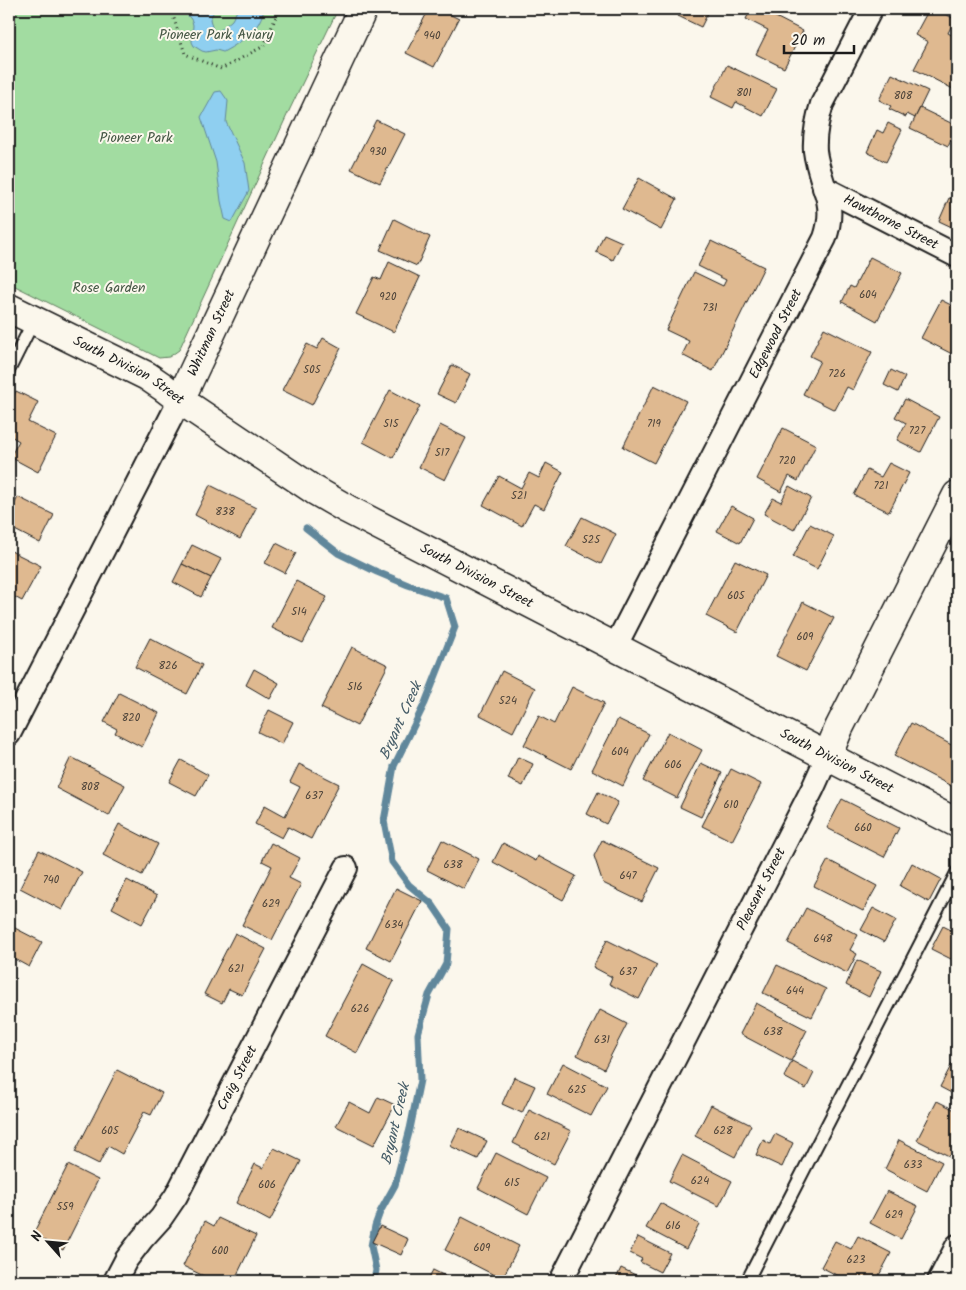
<svg xmlns="http://www.w3.org/2000/svg" width="966" height="1290" viewBox="0 0 966 1290" font-family="Kalam,sans-serif">
  <rect width="100%" height="100%" fill="#fbf7ec"/>
  <filter id="ink" filterUnits="userSpaceOnUse"><feTurbulence type="fractalNoise" baseFrequency=".02" numOctaves="2"/><feDisplacementMap in="SourceGraphic" scale="10" xChannelSelector="R" yChannelSelector="G"/><feConvolveMatrix kernelMatrix="1 2 1 2 8 2 1 2 1" color-interpolation-filters="sRGB"/></filter>
  <g filter="url(#ink)">
    <polygon fill="#a2dca1" stroke="#5f7c5e" points="9,9 338,9 288,113 179,350 169,357 159,358 9,283"/>
    <g fill="#8fcff0" stroke="#61879b">
      <path d="M 182,9 L 215,9 L 210,19 L 213,31 L 218,32 L 232,20 L 238,9 L 265,9 C 262,15 260,22 256,27 C 250,36 233,47 223,52 L 216,50 L 206,52 L 202,51 L 194,46 L 192,42 L 193,25 L 192,21 L 190,18 Z"/>
      <polygon points="221,91 228,101 226,122 245,163 249,191 232,222 225,219 221,201 216,162 201,117 215,92"/>
    </g>
    <g fill="none" stroke-linecap="round" stroke-linejoin="round">
      <polyline stroke="#61879b" stroke-width="7" points="306,528 338,553 377,572 408,585 446,598 455,627 425,703 394,766 384,821 392,862 409,885 432,904 449,929 446,964 429,995 418,1034 420,1080 410,1129 395,1185 380,1212 375,1226 371,1246 376,1270 374,1281"/>
    </g>
    <g fill="#dfb990" stroke="#1c1c1c">
      <polygon points="429,9 439,9 459,19 434,67 406,53"/>
      <polygon points="682,9 710,9 701,27 678,16"/>
      <polygon points="751,9 760,9 803,31 784,68 756,54 768,30 746,19"/>
      <polygon points="929,9 935,9 955,19 948,33 957,38 957,91 914,69 928,42 915,35"/>
      <polygon points="727,65 777,89 763,116 736,102 733,108 711,97"/>
      <polygon points="892,74 928,91 915,118 907,114 906,117 889,109 891,106 879,100"/>
      <polygon points="920,108 957,126 948,146 910,128"/>
      <polygon points="376,120 405,134 380,183 351,169"/>
      <polygon points="888,123 902,130 886,162 867,152 877,130 883,133"/>
      <polygon points="639,178 677,199 661,230 622,209"/>
      <polygon points="949,198 957,201 957,227 956,229 939,221"/>
      <polygon points="394,219 430,237 417,266 380,250"/>
      <polygon points="604,234 622,242 613,260 596,252"/>
      <polygon points="711,241 764,267 713,371 682,355 689,341 666,330 694,272 723,286 726,280 698,266"/>
      <polygon points="870,257 902,273 877,321 842,302 850,286 854,288"/>
      <polygon points="389,262 420,277 394,332 356,314 374,277 381,280"/>
      <polygon points="941,300 957,308 957,349 954,355 921,338"/>
      <polygon points="824,328 872,352 853,390 847,387 835,410 803,394 820,361 810,356"/>
      <polygon points="323,338 341,348 312,405 282,390 307,344 317,349"/>
      <polygon points="452,365 470,374 456,403 437,394"/>
      <polygon points="891,370 905,377 898,392 884,385"/>
      <polygon points="654,385 686,401 654,463 623,447"/>
      <polygon points="390,390 420,406 393,458 363,442"/>
      <polygon points="16,391 38,402 28,422 56,436 38,472 10,457 19,441 9,435 9,405"/>
      <polygon points="905,399 939,417 921,452 897,440 906,423 895,417"/>
      <polygon points="440,425 466,438 445,480 419,467"/>
      <polygon points="783,428 816,445 798,481 789,476 781,492 757,479"/>
      <polygon points="546,463 563,472 544,509 534,504 522,526 483,505 499,476 521,488 529,473 539,478"/>
      <polygon points="889,463 909,473 889,512 854,495 867,470 881,477"/>
      <polygon points="210,485 256,508 240,539 195,515"/>
      <polygon points="789,486 811,498 794,530 764,514 773,498 781,502"/>
      <polygon points="18,497 54,515 40,543 9,527 9,515"/>
      <polygon points="731,506 753,518 740,543 717,531"/>
      <polygon points="582,517 616,534 601,564 566,546"/>
      <polygon points="810,524 834,536 817,569 793,557"/>
      <polygon points="276,543 296,553 285,573 265,563"/>
      <polygon points="192,545 221,559 211,578 182,564"/>
      <polygon points="9,550 41,566 22,601 9,594"/>
      <polygon points="735,560 766,575 737,632 706,616"/>
      <polygon points="182,564 211,578 201,597 173,582"/>
      <polygon points="296,581 327,597 303,643 272,628"/>
      <polygon points="803,602 834,618 806,671 776,656"/>
      <polygon points="150,638 202,665 187,694 135,667"/>
      <polygon points="352,647 388,665 357,726 321,708"/>
      <polygon points="254,669 279,683 270,699 246,685"/>
      <polygon points="502,671 535,688 513,732 480,715"/>
      <polygon points="572,687 604,703 571,769 524,745 539,716 554,724"/>
      <polygon points="119,693 159,713 142,747 115,733 117,729 104,722"/>
      <polygon points="269,710 293,722 282,744 258,732"/>
      <polygon points="618,719 649,734 623,786 592,770"/>
      <polygon points="911,723 957,748 957,789 894,756"/>
      <polygon points="668,732 702,750 677,798 643,781"/>
      <polygon points="71,757 125,785 109,816 56,788"/>
      <polygon points="518,757 533,764 523,786 508,779"/>
      <polygon points="181,760 208,775 196,796 169,782"/>
      <polygon points="701,763 722,773 701,817 680,807"/>
      <polygon points="299,764 339,784 311,839 288,827 282,838 255,824 265,805 285,816 300,787 290,782"/>
      <polygon points="731,769 761,784 732,841 702,826"/>
      <polygon points="598,792 618,802 606,824 587,814"/>
      <polygon points="842,799 899,828 884,857 827,828"/>
      <polygon points="119,824 158,844 142,875 103,855"/>
      <polygon points="442,840 479,859 464,889 427,870"/>
      <polygon points="602,840 659,868 642,902 603,883 594,856"/>
      <polygon points="271,843 300,858 289,878 301,884 272,940 242,925 272,866 262,861"/>
      <polygon points="503,843 536,861 538,856 576,876 563,900 493,862"/>
      <polygon points="39,850 82,872 62,910 20,888"/>
      <polygon points="828,860 877,886 863,911 814,886"/>
      <polygon points="912,863 941,879 929,902 900,886"/>
      <polygon points="127,880 157,896 142,924 112,908"/>
      <polygon points="396,888 422,901 391,961 366,948"/>
      <polygon points="806,908 858,935 850,950 857,954 847,973 788,943"/>
      <polygon points="873,908 896,920 884,942 861,930"/>
      <polygon points="9,925 42,942 29,967 9,956"/>
      <polygon points="943,926 957,933 957,956 955,961 931,949"/>
      <polygon points="235,933 266,949 242,995 229,989 222,1003 204,994"/>
      <polygon points="607,940 657,965 639,999 609,984 612,977 593,967"/>
      <polygon points="857,960 881,971 869,997 846,985"/>
      <polygon points="363,964 394,981 357,1053 325,1036"/>
      <polygon points="777,965 826,989 812,1017 763,993"/>
      <polygon points="756,1003 807,1030 791,1061 740,1034"/>
      <polygon points="600,1010 627,1024 604,1069 577,1055"/>
      <polygon points="957,1054 957,1096 940,1087"/>
      <polygon points="792,1061 814,1073 806,1089 784,1077"/>
      <polygon points="563,1063 607,1086 591,1116 547,1094"/>
      <polygon points="117,1070 162,1093 151,1115 144,1112 122,1154 108,1146 99,1164 75,1152"/>
      <polygon points="514,1077 535,1086 522,1113 502,1104"/>
      <polygon points="378,1097 395,1105 374,1145 336,1126 349,1102 370,1113"/>
      <polygon points="937,1101 957,1111 957,1146 951,1157 917,1140"/>
      <polygon points="711,1105 751,1125 735,1157 695,1136"/>
      <polygon points="529,1110 571,1131 554,1164 513,1143"/>
      <polygon points="459,1128 487,1141 478,1159 450,1146"/>
      <polygon points="775,1134 793,1143 782,1167 756,1155 763,1140 770,1144"/>
      <polygon points="899,1140 942,1162 927,1191 885,1169"/>
      <polygon points="274,1148 301,1161 270,1221 236,1203 255,1164 263,1168"/>
      <polygon points="496,1153 546,1178 528,1214 478,1188"/>
      <polygon points="682,1155 732,1181 719,1206 669,1181"/>
      <polygon points="68,1165 98,1180 63,1250 33,1234"/>
      <polygon points="887,1191 918,1206 901,1239 870,1223"/>
      <polygon points="660,1203 699,1224 686,1249 646,1228"/>
      <polygon points="462,1217 519,1246 502,1279 445,1250"/>
      <polygon points="218,1218 256,1236 234,1281 214,1281 183,1266 205,1221 214,1226"/>
      <polygon points="380,1226 408,1239 401,1255 372,1242"/>
      <polygon points="858,1236 891,1253 876,1281 848,1281 821,1267 835,1241 851,1249"/>
      <polygon points="638,1237 670,1253 660,1272 640,1262 642,1259 630,1253"/>
      <polygon points="621,1268 648,1281 615,1281"/>
      <polygon points="433,1270 455,1281 427,1281"/>
    </g>
    <g fill="none" stroke-linecap="round" stroke-linejoin="round">
      <defs>
        <g id="service">
          <polyline points="9,370 34,320"/>
          <polyline points="747,1281 957,872"/>
        </g>
        <g id="minor">
          <path id="s1" d="M 824,188 L 957,256"/>
          <path id="s2" d="M 615,647 L 825,238 C 829,226 831,213 828,200 C 824,183 817,168 815,151 C 814,135 817,120 822,104 L 871,9"/>
          <polyline points="9,734 180,400"/>
          <path id="s3" d="M 115,1281 L 126,1260 L 142,1239 L 161,1218 L 176,1196 L 346,868"/>
          <path id="s4" d="M 561,1281 L 813,788 L 827,757"/>
          <polyline points="939,1281 957,1246"/>
        </g>
        <g id="tertiary">
          <path id="s5" d="M 9,308 L 147,376 L 163,387 L 180,400 L 314,490 L 347,509 L 957,823"/>
          <path id="s6" d="M 180,400 L 363,9"/>
          <polyline points="827,757 839,728 957,495"/>
        </g>
      </defs>
      <use href="#service" stroke="#1c1c1c" stroke-width="15"/>
      <use href="#minor" stroke="#1c1c1c" stroke-width="26"/>
      <use href="#tertiary" stroke="#1c1c1c" stroke-width="31"/>
      <polyline stroke="#1c1c1c" stroke-width="3" stroke-dasharray="1 4" stroke-linecap="butt" points="171,9 185,54 221,69 264,46 279,9"/>
      <use href="#service" stroke="#fbf7ec" stroke-width="11"/>
      <use href="#minor" stroke="#fbf7ec" stroke-width="22"/>
      <use href="#tertiary" stroke="#fbf7ec" stroke-width="28"/>
    </g>
  </g>
  <g text-anchor="middle" dominant-baseline="central" stroke-width="4" stroke-linejoin="round" paint-order="stroke">
    <g font-size="11" fill="#4d4339">
      <text x="432" y="36">940</text>
      <text x="744" y="93">801</text>
      <text x="903" y="96">808</text>
      <text x="378" y="152">930</text>
      <text x="868" y="295">604</text>
      <text x="388" y="297">920</text>
      <text x="710" y="308">731</text>
      <text x="312" y="370">505</text>
      <text x="837" y="374">726</text>
      <text x="391" y="424">515</text>
      <text x="654" y="424">719</text>
      <text x="917" y="431">727</text>
      <text x="442" y="453">517</text>
      <text x="787" y="461">720</text>
      <text x="881" y="486">721</text>
      <text x="519" y="496">521</text>
      <text x="225" y="512">838</text>
      <text x="591" y="540">525</text>
      <text x="736" y="596">605</text>
      <text x="299" y="612">514</text>
      <text x="805" y="637">609</text>
      <text x="168" y="666">826</text>
      <text x="355" y="687">516</text>
      <text x="508" y="701">524</text>
      <text x="131" y="718">820</text>
      <text x="620" y="752">604</text>
      <text x="673" y="765">606</text>
      <text x="90" y="787">808</text>
      <text x="314" y="796">637</text>
      <text x="731" y="805">610</text>
      <text x="863" y="828">660</text>
      <text x="453" y="865">638</text>
      <text x="628" y="876">647</text>
      <text x="51" y="880">740</text>
      <text x="271" y="904">629</text>
      <text x="394" y="925">634</text>
      <text x="823" y="939">648</text>
      <text x="236" y="969">621</text>
      <text x="628" y="972">637</text>
      <text x="795" y="991">644</text>
      <text x="360" y="1009">626</text>
      <text x="773" y="1032">638</text>
      <text x="602" y="1040">631</text>
      <text x="577" y="1090">625</text>
      <text x="110" y="1131">605</text>
      <text x="723" y="1131">628</text>
      <text x="542" y="1137">621</text>
      <text x="913" y="1165">633</text>
      <text x="700" y="1181">624</text>
      <text x="512" y="1183">615</text>
      <text x="267" y="1185">606</text>
      <text x="65" y="1207">559</text>
      <text x="894" y="1215">629</text>
      <text x="673" y="1226">616</text>
      <text x="482" y="1248">609</text>
      <text x="220" y="1251">600</text>
      <text x="856" y="1260">623</text>
    </g>
    <g font-size="14" fill="#445644" stroke="#fbf7ec">
      <text x="216" y="35">Pioneer Park Aviary</text>
      <text x="136" y="138">Pioneer Park</text>
      <text x="109" y="288">Rose Garden</text>
    </g>
    <g font-size="14" fill="#1c1c1c" stroke="#fbf7ec">
      <text stroke="none"><textPath href="#s1" startOffset="75">Hawthorne Street</textPath></text>
      <text stroke="none"><textPath href="#s6" startOffset="74">Whitman Street</textPath></text>
      <text stroke="none"><textPath href="#s2" startOffset="352">Edgewood Street</textPath></text>
      <text stroke="none"><textPath href="#s5" startOffset="135">South Division Street</textPath></text>
      <text stroke="none"><textPath href="#s5" startOffset="540">South Division Street</textPath></text>
      <text stroke="none"><textPath href="#s5" startOffset="945">South Division Street</textPath></text>
      <text stroke="none"><textPath href="#s4" startOffset="440">Pleasant Street</textPath></text>
      <text stroke="none"><textPath href="#s3" startOffset="238">Craig Street</textPath></text>
    </g>
    <g font-size="15" font-style="italic" fill="#445b66" stroke="#fbf7ec">
      <text transform="translate(401 721) rotate(-66)">Bryant Creek</text>
      <text transform="translate(396 1124) rotate(-77)">Bryant Creek</text>
    </g>
  </g>
  <rect width="966" height="1290" fill="none" stroke="#fbf7ec" stroke-width="30"/>
  <rect x="15" y="15" width="936" height="1260" fill="none" stroke="#1c1c1c" stroke-width="2" filter="url(#ink)"/>
  <g transform="translate(48 1242) rotate(297)" stroke="#fbf7ec" stroke-width="4" paint-order="stroke">
  <path d="M0-4L9 19L0 12L-9 19Z" fill="#1c1c1c"/>
  <text y="-8" font-size="14" font-weight="bold" text-anchor="middle" fill="#1c1c1c">N</text>
  </g>
  <path d="M784 45v8h70v-8" fill="none" stroke="#1c1c1c" stroke-width="2.5"/>
  <text x="791" y="45" font-size="15" fill="#1c1c1c" stroke="#fbf7ec" stroke-width="4" paint-order="stroke">20 m</text>
</svg>
